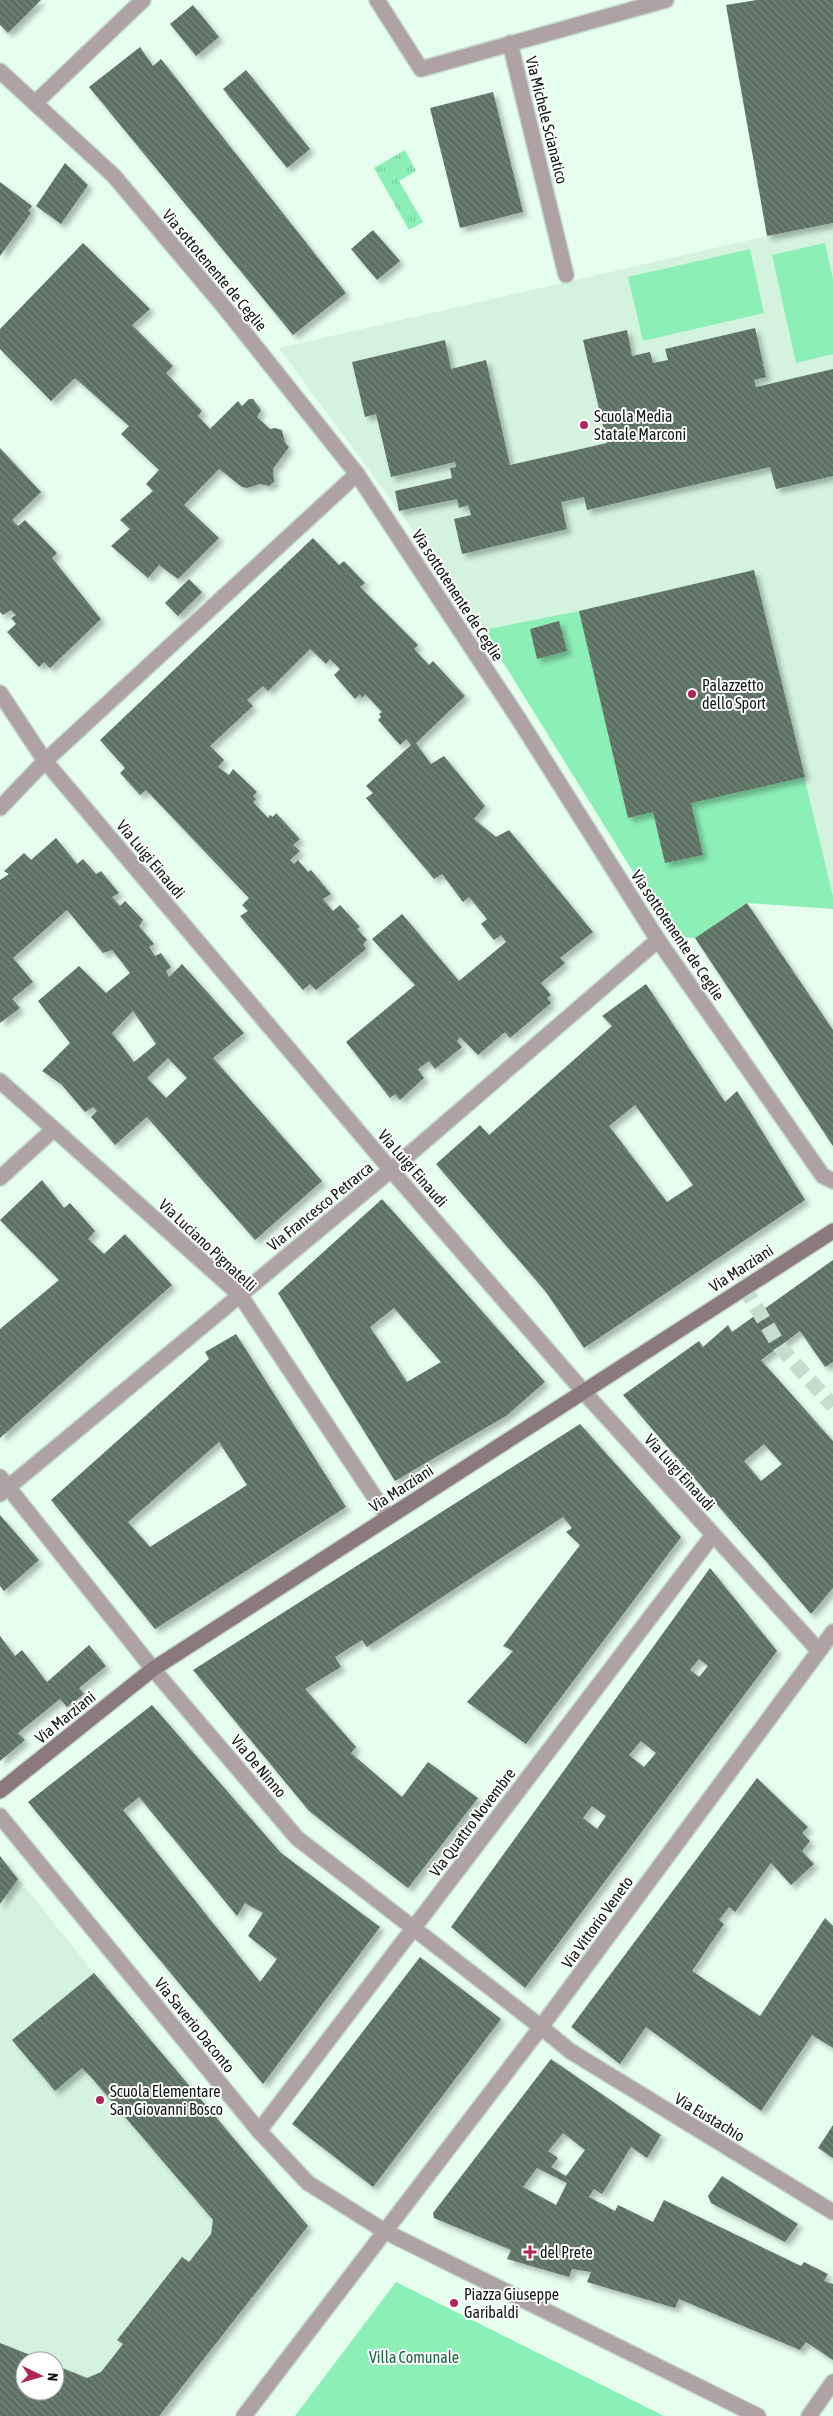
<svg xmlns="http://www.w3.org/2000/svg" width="833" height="2416" viewBox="0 0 833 2416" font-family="'Asap Condensed',sans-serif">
  <defs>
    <pattern id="grass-tufts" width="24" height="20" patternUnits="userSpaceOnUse" patternTransform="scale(1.25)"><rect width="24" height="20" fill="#8cefb5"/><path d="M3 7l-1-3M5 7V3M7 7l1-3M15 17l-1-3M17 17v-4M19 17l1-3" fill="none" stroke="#78cc9b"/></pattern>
    <pattern id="building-back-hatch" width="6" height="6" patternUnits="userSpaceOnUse" patternTransform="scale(1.25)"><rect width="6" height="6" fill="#5c7163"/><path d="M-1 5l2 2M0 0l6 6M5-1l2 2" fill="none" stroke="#77877c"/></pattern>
    <filter id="shadow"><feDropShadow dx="4.5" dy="4.5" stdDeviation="2.5" flood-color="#0004"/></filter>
  </defs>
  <rect width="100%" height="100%" fill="#e6feee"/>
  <g fill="#d3f3de" fill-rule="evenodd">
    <polygon points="833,223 833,896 754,570 579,611 483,630 392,501 279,348 767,236"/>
    <path d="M 0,1856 L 94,1973 L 308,2226 L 159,2416 L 0,2416 ZM 25,2361 L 55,2361 L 55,2391 L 25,2391 Z"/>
  </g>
  <polygon fill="url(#grass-tufts)" points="405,150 416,171 399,181 423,222 409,230 374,168"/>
  <g fill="#8cefb5">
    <polygon points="825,243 833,279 833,354 796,363 772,255"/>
    <polygon points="750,249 764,313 643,341 628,277"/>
    <polygon points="754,570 833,896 833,909 747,903 695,938 679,937 671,933 483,630 579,611"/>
    <polygon points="396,2282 664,2416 295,2416"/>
  </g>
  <g fill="url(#building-back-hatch)" fill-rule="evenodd" filter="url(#shadow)">
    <polygon points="0,0 41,0 8,33 0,25"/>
    <polygon points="757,0 833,0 833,223 767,236 726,5"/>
    <polygon points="193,5 219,37 196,56 170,24"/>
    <polygon points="140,47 153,66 161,59 346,293 293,335 89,87"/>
    <polygon points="246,70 310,149 287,168 223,89"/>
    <polygon points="493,92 523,212 460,228 430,108"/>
    <polygon points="65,163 88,185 61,224 36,206"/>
    <polygon points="0,182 32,206 28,211 31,213 0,256"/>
    <polygon points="373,230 400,261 377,280 351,249"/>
    <polygon points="83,243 150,309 132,325 173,366 166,373 202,411 198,416 210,429 238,401 242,406 249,399 253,399 261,410 257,417 270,429 275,428 282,430 285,443 289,447 273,469 274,482 269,486 260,484 247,488 242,487 219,469 184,505 219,538 178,579 159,565 148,578 111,546 130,529 120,520 153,491 146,484 159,470 121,434 129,426 75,378 51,401 0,349 0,329"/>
    <polygon points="755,328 766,377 754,380 756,387 833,369 833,476 776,489 770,467 587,510 584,497 561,502 567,529 462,554 454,519 471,515 468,505 459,508 457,499 399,511 395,491 452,478 450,468 456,467 455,462 391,477 376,414 365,417 352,362 445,340 451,369 486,360 510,465 607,443 583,340 627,330 632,356 650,352 653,363 668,360 665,349"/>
    <polygon points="0,448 41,492 12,520 18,526 25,520 57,553 52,558 101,619 50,668 44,662 39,667 7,632 16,624 11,618 16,615 11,610 3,615 0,612"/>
    <polygon points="313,538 339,565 344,561 365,583 360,587 418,645 414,649 429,665 433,661 465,696 416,743 431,764 444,756 485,806 474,819 496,837 509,830 593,932 560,958 565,963 541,983 551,995 547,998 551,1003 510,1038 505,1032 478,1055 460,1037 457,1041 462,1047 435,1069 429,1061 418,1069 424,1078 400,1100 395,1094 390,1098 346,1042 415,985 372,939 402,914 459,981 506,942 501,935 494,940 481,924 487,919 469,897 463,902 442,874 434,879 366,798 373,793 366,786 411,745 406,739 400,745 378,720 381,717 379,714 382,712 365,694 362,698 360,694 355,699 334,675 340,669 330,659 326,664 310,649 268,691 263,686 247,700 253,706 210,746 224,760 218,767 229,775 233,769 257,792 253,796 256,799 253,802 268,818 270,815 273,817 276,813 300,839 293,845 300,851 290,860 294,864 298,860 308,872 311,870 331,894 323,899 333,911 340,905 360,927 357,929 367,940 363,944 366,949 316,990 310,984 303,990 240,916 248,911 242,905 249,898 146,790 140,795 120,773 125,768 100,740"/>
    <polygon points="754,570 805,777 691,803 703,855 665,863 653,812 628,818 579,611"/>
    <polygon points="189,579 202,592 178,616 165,603"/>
    <polygon points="559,621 567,651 537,659 530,629"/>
    <path d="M 56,838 L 77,864 L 83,859 L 96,874 L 101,871 L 119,893 L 112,897 L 120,906 L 125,901 L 143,920 L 139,926 L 154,944 L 149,947 L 155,956 L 161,953 L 171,967 L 166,971 L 169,977 L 182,964 L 244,1033 L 213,1058 L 322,1181 L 255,1240 L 147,1117 L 115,1145 L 91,1117 L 97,1111 L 93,1107 L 85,1112 L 61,1084 L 42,1071 L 70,1043 L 38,1001 L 79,966 L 106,993 L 130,973 L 112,950 L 103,953 L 67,910 L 13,958 L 33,982 L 12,999 L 20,1008 L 0,1023 L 0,880 L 9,874 L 4,871 L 24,853 L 31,860 ZM 133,1011 L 156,1044 L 134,1062 L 112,1033 ZM 168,1058 L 187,1078 L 166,1098 L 147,1078 Z"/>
    <polygon points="747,903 833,1030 833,1146 695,938"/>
    <path d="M 646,984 L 725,1102 L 737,1091 L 805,1200 L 584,1348 L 546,1292 L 436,1164 L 480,1125 L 489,1135 L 612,1026 L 602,1016 ZM 635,1105 L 693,1185 L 667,1202 L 609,1126 Z"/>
    <polygon points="42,1180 64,1208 70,1203 95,1231 88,1239 104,1254 125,1234 172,1285 0,1438 0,1329 59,1280 0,1220"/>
    <path d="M 382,1199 L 545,1382 L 506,1416 L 395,1481 L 278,1293 ZM 394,1308 L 441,1362 L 407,1382 L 370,1327 Z"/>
    <path d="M 833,1260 L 833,1362 L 825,1367 L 800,1331 L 761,1360 L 833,1441 L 833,1588 L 811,1614 L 623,1395 L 699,1341 L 703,1347 L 728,1325 L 732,1332 ZM 764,1444 L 782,1464 L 761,1481 L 744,1461 Z"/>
    <path d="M 236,1334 L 346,1507 L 155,1629 L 51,1500 L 209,1359 L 205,1352 ZM 219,1442 L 247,1485 L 150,1547 L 128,1522 Z"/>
    <polygon points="580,1424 681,1537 526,1744 467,1702 513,1651 503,1646 580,1545 566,1532 572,1528 563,1517 367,1647 362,1640 335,1657 341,1667 305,1689 356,1747 351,1753 402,1797 428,1762 478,1798 408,1888 309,1811 193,1670"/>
    <polygon points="0,1515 39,1560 4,1591 0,1586"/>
    <path d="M 710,1568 L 777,1651 L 525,1988 L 451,1927 ZM 699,1659 L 708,1666 L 699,1677 L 690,1670 ZM 641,1741 L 656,1753 L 644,1767 L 629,1755 ZM 592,1806 L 606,1816 L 597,1829 L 583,1818 Z"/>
    <polygon points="0,1636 15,1656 22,1650 47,1682 89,1645 106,1666 79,1688 84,1694 67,1707 60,1699 18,1733 25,1740 0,1761"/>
    <path d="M 152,1705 L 281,1853 L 380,1927 L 263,2084 L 28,1802 ZM 139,1797 L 237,1916 L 245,1903 L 263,1913 L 248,1936 L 277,1959 L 260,1982 L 123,1810 Z"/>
    <polygon points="757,1778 808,1827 802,1833 810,1841 802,1851 814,1864 791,1885 771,1863 735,1912 729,1907 719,1920 724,1924 692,1971 760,2016 825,1918 833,1926 833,2048 812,2035 761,2111 646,2027 620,2064 571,2027"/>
    <polygon points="0,1856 18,1879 0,1904"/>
    <polygon points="420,1957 501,2019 373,2187 292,2124"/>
    <polygon points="94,1973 308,2226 159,2416 0,2416 0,2343 45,2361 25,2361 25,2391 55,2391 55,2365 87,2378 101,2372 123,2344 117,2340 182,2257 189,2262 211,2234 213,2220 91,2077 82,2068 55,2091 12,2040"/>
    <path d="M 551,2059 L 661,2135 L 647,2158 L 631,2147 L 602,2194 L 594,2189 L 589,2197 L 615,2211 L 618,2205 L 653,2222 L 664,2200 L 801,2266 L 804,2262 L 828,2274 L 824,2281 L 833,2284 L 833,2360 L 806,2342 L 800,2350 L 679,2299 L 675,2308 L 587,2282 L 591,2272 L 572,2269 L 569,2277 L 507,2259 L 511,2250 L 434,2218 L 433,2213 ZM 563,2133 L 585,2150 L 566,2176 L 551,2167 L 558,2158 L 548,2151 ZM 537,2168 L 567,2183 L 556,2205 L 523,2187 Z"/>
    <polygon points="833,2125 833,2158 818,2148"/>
    <polygon points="722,2176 798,2224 785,2242 711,2203 708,2196"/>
  </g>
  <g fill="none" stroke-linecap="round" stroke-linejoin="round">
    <polyline stroke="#c6dccd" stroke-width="15" stroke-dasharray="15 8" stroke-linecap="butt" points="744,1287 780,1347 833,1406"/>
    <defs>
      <g id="street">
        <polyline points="377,0 421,69 666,0"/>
        <polyline points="510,43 566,275"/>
        <polyline points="0,71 114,176 225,308 357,474 518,718 658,940 823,1176 833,1181"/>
        <polyline points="35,103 143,0"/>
        <polyline points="0,693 45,761 391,1170 583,1391 819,1651"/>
        <polyline points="0,808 45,761 357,474"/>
        <polyline points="0,1081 240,1295 388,1517"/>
        <polyline points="0,1178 53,1130"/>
        <polyline points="0,1477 153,1669 297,1838 541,2027 570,2051 833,2212"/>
        <polyline points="0,1494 391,1170 658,940"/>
        <polyline points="0,1816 259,2131 308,2183 386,2232 758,2416"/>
        <polyline points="259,2131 713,1535"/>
        <polyline points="244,2416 541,2027 833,1632"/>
        <polyline points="809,2416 833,2382"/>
      </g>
      <polyline id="secondary" points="0,1791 153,1669 833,1231"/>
    </defs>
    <use href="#street" stroke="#c4d9cb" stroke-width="18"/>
    <use href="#secondary" stroke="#c4d9cb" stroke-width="18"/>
    <use href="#street" stroke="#aea2a4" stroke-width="15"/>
    <use href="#secondary" stroke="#8b797d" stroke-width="15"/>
  </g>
  <g fill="#b2245a" stroke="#fff" stroke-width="2">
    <circle cx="584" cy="425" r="5"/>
    <circle cx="692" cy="694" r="5"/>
    <circle cx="100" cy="2100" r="5"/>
    <path d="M527.5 2244.5h5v5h5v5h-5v5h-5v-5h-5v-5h5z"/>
    <circle cx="454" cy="2303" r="5"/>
  </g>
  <g text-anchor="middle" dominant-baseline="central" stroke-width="4" stroke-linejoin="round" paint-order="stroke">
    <g font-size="16" fill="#0f1812" stroke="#fff">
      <text transform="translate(547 120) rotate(76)">Via Michele Scianatico</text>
      <text transform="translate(215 270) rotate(50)">Via sottotenente de Ceglie</text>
      <text transform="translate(458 595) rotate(57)">Via sottotenente de Ceglie</text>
      <text transform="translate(151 859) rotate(50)">Via Luigi Einaudi</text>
      <text transform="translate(678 935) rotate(56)">Via sottotenente de Ceglie</text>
      <text transform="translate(413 1168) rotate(49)">Via Luigi Einaudi</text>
      <text transform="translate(320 1206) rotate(-39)">Via Francesco Petrarca</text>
      <text transform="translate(208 1245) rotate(43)">Via Luciano Pignatelli</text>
      <text transform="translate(741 1268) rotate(-33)">Via Marziani</text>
      <text transform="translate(680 1472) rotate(48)">Via Luigi Einaudi</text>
      <text transform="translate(401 1488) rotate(-33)">Via Marziani</text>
      <text transform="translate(65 1717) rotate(-39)">Via Marziani</text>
      <text transform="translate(259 1766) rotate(50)">Via De Ninno</text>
      <text transform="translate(472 1822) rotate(-53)">Via Quattro Novembre</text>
      <text transform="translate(597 1922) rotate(-54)">Via Vittorio Veneto</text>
      <text transform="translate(195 2025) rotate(51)">Via Saverio Daconto</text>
      <text transform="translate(710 2117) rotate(31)">Via Eustachio</text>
    </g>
    <g font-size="16" fill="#0f1812" stroke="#fff" text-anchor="start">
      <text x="594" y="416">Scuola Media<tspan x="594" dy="18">Statale Marconi</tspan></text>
      <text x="702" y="685">Palazzetto<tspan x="702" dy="18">dello Sport</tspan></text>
      <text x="110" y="2091">Scuola Elementare<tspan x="110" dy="18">San Giovanni Bosco</tspan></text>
      <text x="540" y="2252">del Prete</text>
      <text x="464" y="2294">Piazza Giuseppe<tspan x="464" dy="18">Garibaldi</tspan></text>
    </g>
    <g font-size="16" fill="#19653f" stroke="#fff">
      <text x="414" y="2357">Villa Comunale</text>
    </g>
  </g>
  <g transform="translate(40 2376) rotate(95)"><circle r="24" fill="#ffffff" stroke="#9fa3a0"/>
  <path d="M0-4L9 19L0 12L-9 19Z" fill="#b2245a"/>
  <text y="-8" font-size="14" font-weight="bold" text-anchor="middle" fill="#0f1812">N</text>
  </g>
</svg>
